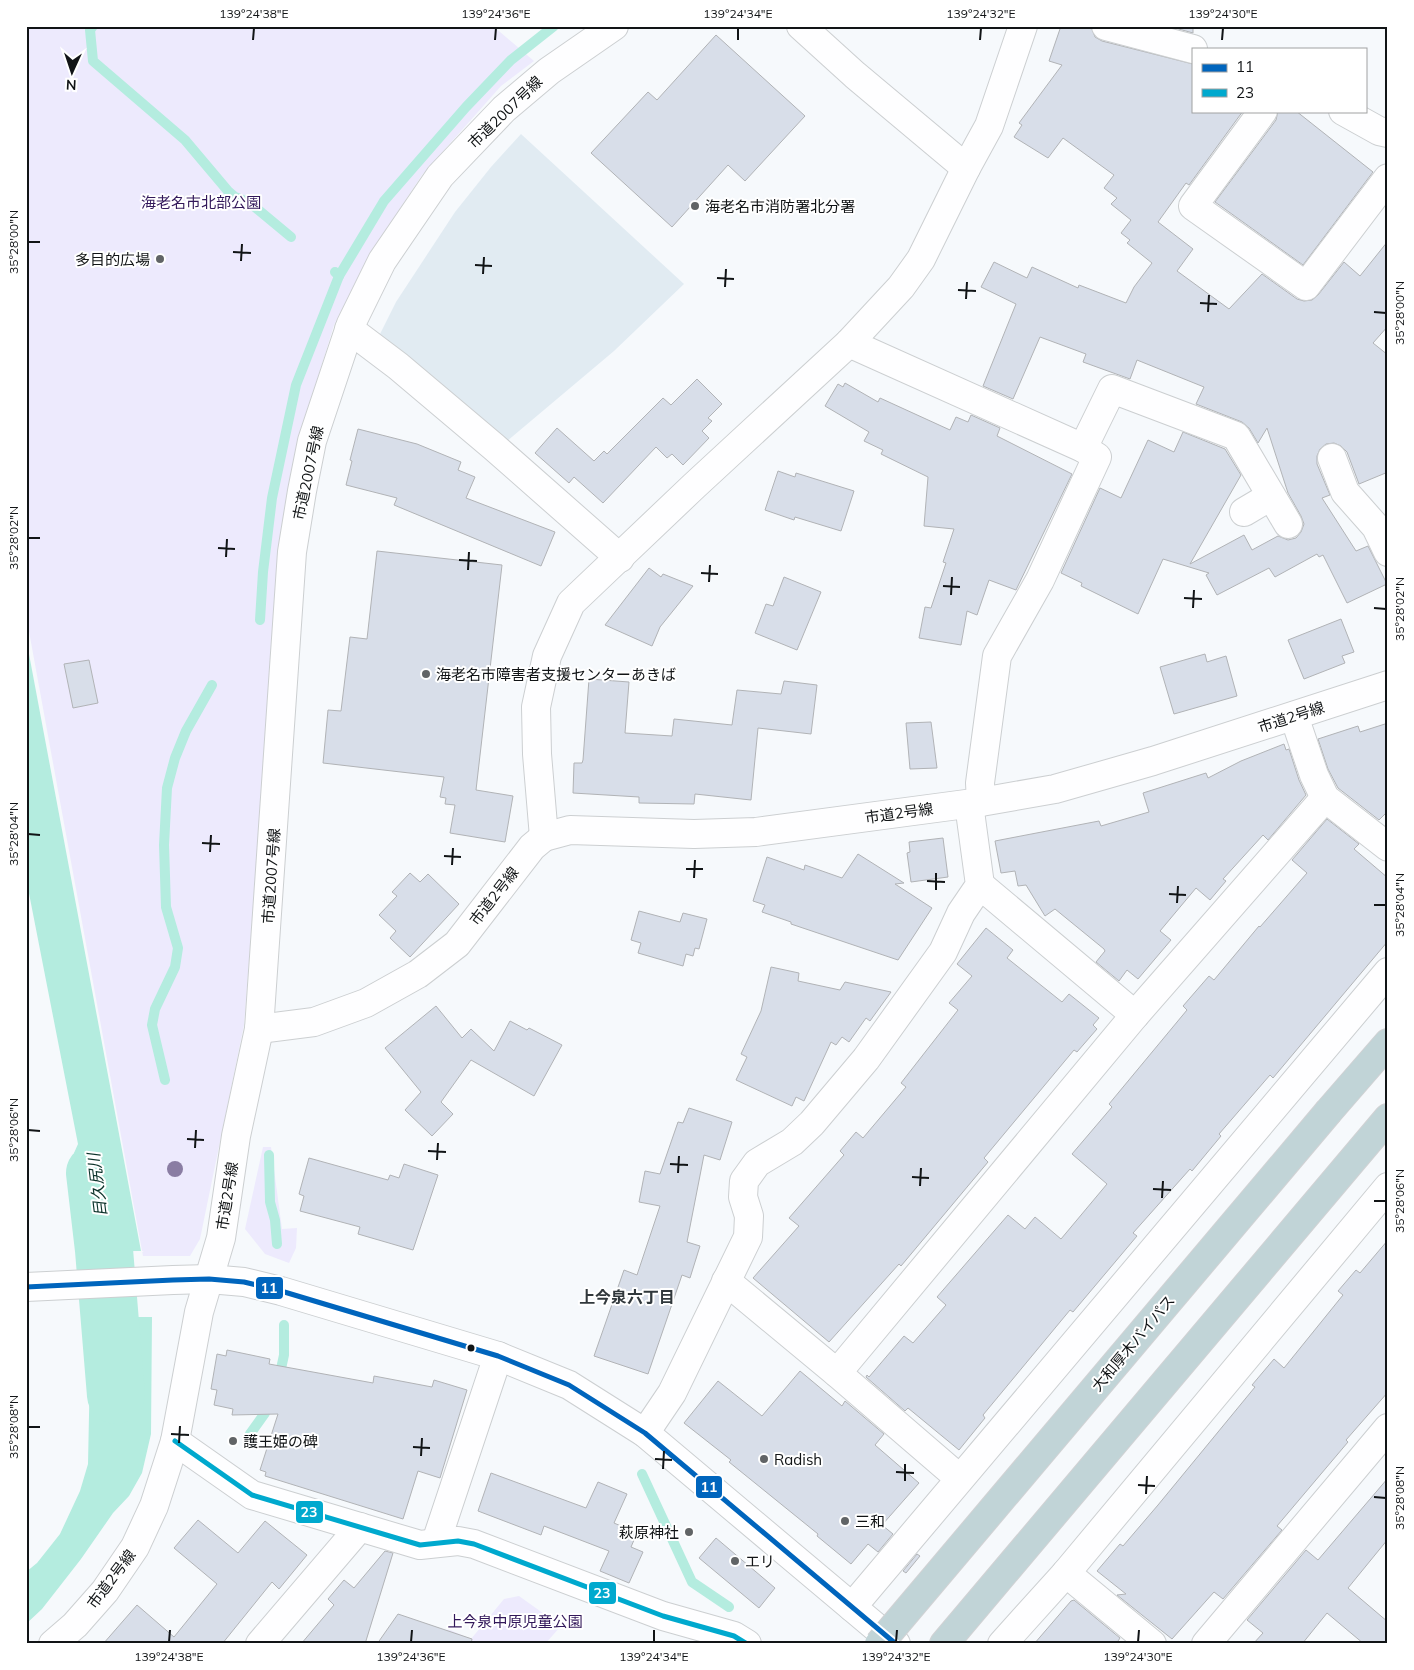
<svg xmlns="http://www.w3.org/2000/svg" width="1414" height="1670" viewBox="0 0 1414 1670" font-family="Mulish,'Noto Sans JP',sans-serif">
  <rect width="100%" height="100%" fill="#f6f9fc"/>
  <polygon fill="#e1ebf2" points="521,134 684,284 614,351 506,442 469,415 380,334 396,302 455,212 491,167"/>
  <g fill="#edeafd">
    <polygon points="26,26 493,26 534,61 501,86 422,175 372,251 334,325 299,439 274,637 244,1025 200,1239 190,1256 143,1256 26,615"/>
    <polygon points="263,1147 271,1147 282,1229 297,1228 296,1248 289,1263 265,1254 245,1229"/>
    <polygon points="519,1596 561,1626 545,1644 435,1644 448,1629 471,1639 504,1599"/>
  </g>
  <g fill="#b4ecdf">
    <polygon points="26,638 141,1251 78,1253 74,1153 78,1144 26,878"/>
    <polygon points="91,1317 152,1317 151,1434 142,1473 129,1496 113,1513 81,1559 42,1609 26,1624 26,1572 37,1563 60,1534 80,1491 88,1464"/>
  </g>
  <g fill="#f6f9fc">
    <polygon points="141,1251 144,1251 141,1253 78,1255 75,1253"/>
    <polygon points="91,1314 152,1314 155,1316 88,1317"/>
  </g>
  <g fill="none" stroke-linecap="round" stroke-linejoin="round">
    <g stroke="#b4ecdf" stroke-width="10">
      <polyline points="93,26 90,30 93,61 185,140 228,191 235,197 250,203 291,237"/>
      <polyline points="339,276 384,201 466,107 511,60 554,26"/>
      <polyline points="260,620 263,572 272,498 296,385 339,276 335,272"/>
      <polyline points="165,1080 152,1025 155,1009 175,967 178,948 166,907 164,845 167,788 175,758 186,731 212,685"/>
      <polyline points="269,1155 270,1202 275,1220 277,1244"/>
      <polyline points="279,1378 284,1355 284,1325"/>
      <polyline points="250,1434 265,1413 269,1403"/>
      <polyline points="642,1474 692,1582 729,1607"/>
    </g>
    <polyline stroke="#b4ecdf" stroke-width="58" points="95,1173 104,1250 116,1395"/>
  </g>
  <g fill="#d8dee9" stroke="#b1b3b6">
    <polygon points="1061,26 1091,26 1095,37 1102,41 1193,64 1193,111 1243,111 1189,185 1186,183 1158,222 1193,249 1177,271 1229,309 1262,274 1297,299 1304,301 1312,300 1318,295 1344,262 1360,276 1388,241 1388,326 1373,343 1388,355 1388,472 1359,484 1347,452 1341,446 1334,443 1326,444 1320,449 1317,456 1317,464 1330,495 1322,498 1356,551 1368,546 1387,584 1347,603 1323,555 1319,557 1317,554 1275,577 1269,568 1217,595 1206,575 1209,573 1163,559 1138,614 1081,586 1082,583 1061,573 1100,488 1121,498 1148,440 1174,452 1183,432 1225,449 1241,475 1190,564 1244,535 1252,550 1278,536 1288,540 1296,538 1301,532 1304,524 1301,516 1288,493 1267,428 1258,443 1249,428 1242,422 1196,404 1204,387 1137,360 1130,379 1083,362 1086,354 1040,337 1013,399 983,386 1016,304 981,287 994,262 1027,278 1032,267 1078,288 1079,285 1126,303 1134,287 1152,263 1127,243 1130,240 1121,233 1131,220 1111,204 1117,198 1104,188 1114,175 1063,138 1048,158 1014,137 1022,125 1019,123 1062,65 1049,61"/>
    <polygon points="1168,26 1193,26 1193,33"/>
    <polygon points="716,35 805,116 745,181 728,165 672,227 591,153 648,92 657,100"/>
    <polygon points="1278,111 1296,111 1373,172 1303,265 1215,202 1276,120"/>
    <polygon points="697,379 722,404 708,418 712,421 702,431 709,438 683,465 672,454 667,458 656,447 603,503 574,477 569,483 535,453 557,428 594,461 604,451 607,454 663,398 671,405"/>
    <polygon points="845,383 878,402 880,398 950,430 956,417 968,422 971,415 1000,428 997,436 1072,474 1016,590 989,580 977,615 967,611 961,645 919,638 925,607 931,608 946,563 943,562 954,529 924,526 928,477 881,454 883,450 864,441 869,432 825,406 838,384 843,387"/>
    <polygon points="358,429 417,444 461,462 458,470 475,477 466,498 555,532 541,566 394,505 397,498 346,485 352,461 350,460"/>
    <polygon points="778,471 795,477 796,473 854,491 841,531 795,517 794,520 765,510"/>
    <polygon points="377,551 502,565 476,790 513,796 505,842 450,833 455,805 445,804 446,798 440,797 444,777 323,763 328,710 341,711 350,637 367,639"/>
    <polygon points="649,568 661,577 663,574 693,586 660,627 652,646 605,625"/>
    <polygon points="784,577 821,592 797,650 755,633 766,604 773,606"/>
    <polygon points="1341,619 1354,652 1342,656 1345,663 1304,679 1288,640"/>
    <polygon points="1205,654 1207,662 1226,656 1237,696 1174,714 1160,667"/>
    <polygon points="89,660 98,703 73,708 64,664"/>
    <polygon points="589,679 629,682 625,733 672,736 674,719 732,725 737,690 781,694 784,681 817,685 811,734 758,728 751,800 695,794 694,804 639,803 639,797 573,793 574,763 582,763 583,760"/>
    <polygon points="931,722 937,768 910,769 906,723"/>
    <polygon points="1388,723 1388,811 1379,820 1338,788 1328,769 1318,739 1358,726 1360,732"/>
    <polygon points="1284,744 1286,750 1289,749 1299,780 1306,795 1268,840 1263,835 1223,879 1226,881 1210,900 1196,888 1160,931 1171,940 1138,979 1127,970 1119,981 1096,962 1105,951 1104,949 1055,909 1045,916 1026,885 1018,886 1015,871 1001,873 995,841 1099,821 1101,826 1149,812 1143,793 1206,773 1208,778 1241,761"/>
    <polygon points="1327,819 1359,844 1354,849 1388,878 1388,941 1273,1078 1270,1075 1219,1134 1221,1136 1192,1171 1190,1169 1133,1233 1137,1236 1073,1312 1070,1310 983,1415 985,1418 959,1450 908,1408 905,1411 866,1377 867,1375 869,1377 904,1336 913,1343 946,1305 937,1297 1008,1215 1025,1229 1035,1217 1061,1239 1107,1184 1072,1154 1112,1107 1109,1104 1187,1010 1183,1006 1209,976 1214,980 1259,926 1260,927 1307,873 1292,860"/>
    <polygon points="943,838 948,877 911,882 907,853 910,852 909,842"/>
    <polygon points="858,854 904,883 895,884 932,908 898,960 791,924 791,922 762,912 765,905 753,901 767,857 804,870 805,865 842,878"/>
    <polygon points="410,873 420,882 428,874 459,904 410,957 390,938 396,931 379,915 397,896 392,892"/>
    <polygon points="639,911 680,922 683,913 707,919 699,949 695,948 693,956 686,954 683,966 638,953 641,943 631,940"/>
    <polygon points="986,928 1013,950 1007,958 1062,1002 1069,994 1099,1018 1093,1025 1097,1029 1077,1052 1074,1050 984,1158 988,1162 901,1266 899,1264 829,1342 753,1278 799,1226 789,1218 844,1155 840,1151 856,1132 863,1138 906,1087 901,1083 958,1010 949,1003 972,976 957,964"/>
    <polygon points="771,967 799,973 798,981 840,990 845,982 891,992 870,1021 866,1018 849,1042 842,1037 836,1045 831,1042 804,1101 796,1097 792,1106 736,1080 747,1057 741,1054 761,1011"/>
    <polygon points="436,1006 462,1038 471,1029 494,1051 510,1021 527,1030 529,1028 562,1045 534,1096 471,1060 441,1102 453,1114 432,1136 405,1110 421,1092 385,1048"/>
    <polygon points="689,1108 732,1122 720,1160 704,1155 687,1242 700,1246 690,1278 682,1275 648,1374 594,1356 624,1270 637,1275 660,1206 639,1202 645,1171 660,1174 678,1122 683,1123"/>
    <polygon points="309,1158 388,1180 390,1175 399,1178 404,1164 438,1175 413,1250 358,1234 360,1227 300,1211 304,1196 299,1194"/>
    <polygon points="1388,1240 1388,1392 1346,1440 1348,1442 1277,1526 1282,1530 1223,1599 1214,1592 1172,1639 1117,1595 1126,1594 1097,1571 1120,1544 1123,1546 1158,1505 1255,1387 1252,1385 1274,1359 1284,1368 1343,1295 1338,1291 1356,1270 1360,1273"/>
    <polygon points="227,1350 270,1359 269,1364 373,1383 374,1376 432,1387 434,1380 467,1390 440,1478 418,1471 403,1519 265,1476 266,1472 260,1470 278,1414 232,1415 233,1409 214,1405 217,1390 211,1389 217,1354 226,1356"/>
    <polygon points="800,1371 842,1406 845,1401 884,1434 875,1445 919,1483 882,1525 893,1534 878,1552 868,1544 851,1564 817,1536 818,1534 729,1462 731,1460 684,1423 718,1381 762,1416"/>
    <polygon points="491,1473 586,1508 598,1482 627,1494 614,1523 637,1533 631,1547 643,1552 629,1583 600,1571 609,1551 544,1526 541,1535 478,1511"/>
    <polygon points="1388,1478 1388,1539 1348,1588 1388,1622 1388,1644 1364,1644 1327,1613 1302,1644 1253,1644 1263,1633 1247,1620 1306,1550 1318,1560"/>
    <polygon points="198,1520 238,1553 265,1521 307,1555 279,1589 272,1582 222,1644 103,1644 137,1605 174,1637 217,1584 174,1548"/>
    <polygon points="716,1538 775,1588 759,1608 699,1558"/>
    <polygon points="385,1551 393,1553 365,1644 301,1644 334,1605 328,1599 344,1580 354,1588"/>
    <polygon points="917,1554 920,1556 906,1573 903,1571"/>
    <polygon points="1074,1600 1120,1638 1116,1644 1034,1644 1071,1601"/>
    <polygon points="398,1614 472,1639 471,1644 377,1644"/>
  </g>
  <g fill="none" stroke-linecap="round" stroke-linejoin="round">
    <defs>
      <g id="minor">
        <polyline points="801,26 855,75 966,168"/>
        <polyline points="1106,26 1193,49"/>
        <polyline points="1263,111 1193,206 1306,286 1388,178"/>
        <polyline points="1343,111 1379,131 1388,133"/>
        <polyline points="349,329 398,366 494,447 620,558"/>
        <polyline points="849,343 1083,448 1097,457 1040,580 997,656 980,783 981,802"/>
        <polyline points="1083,448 1112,389 1236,436 1288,524"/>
        <polyline points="1332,458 1345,492 1376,527 1388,552"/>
        <polyline points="1244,512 1271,496"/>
        <polyline points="1294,716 1314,775 1325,798 1388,847"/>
        <polyline points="544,837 537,754 536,707 547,656 571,603 694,486 849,343 901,287 921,259 966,168 989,126 1023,26"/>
        <polyline points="980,885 1135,1015"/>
        <polyline points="259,1029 314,1022 366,1003 418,974 457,944 532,847 544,837 570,830 694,834 756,832 981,802 1055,789 1153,761 1388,685"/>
        <polyline points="726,1281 837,1373 959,1478"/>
        <polyline points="26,1287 173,1280 209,1279 244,1282 281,1291 498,1356 569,1385 645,1433 896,1644"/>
        <polyline points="837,1373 1135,1015 1325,798"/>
        <polyline points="645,1433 672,1393 748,1237 749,1216 743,1197 744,1181 757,1163 792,1142 812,1123 866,1059 943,952 961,913 980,885 969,804"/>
        <polyline points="175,1441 252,1495 420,1545 458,1541 474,1544 663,1616 734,1636 747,1644"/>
        <polyline points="436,1542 498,1356"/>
        <polyline points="1066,1573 1152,1644"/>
        <polyline points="852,1607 1388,972"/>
        <polyline points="53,1644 75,1625 105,1591 135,1547 154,1506 175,1441 199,1312 221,1238 236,1136 259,1029 292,552 302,491 312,441 351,324 382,261 440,176 504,109 549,71 614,26"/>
        <polyline points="260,1644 360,1527"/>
        <polyline points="1002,1644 1066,1573 1388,1187"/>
        <polyline points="1206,1644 1388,1428"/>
      </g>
      <g id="highway">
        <polyline points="1329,1111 1388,1043"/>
        <polyline points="944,1644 1388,1118"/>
      </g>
    </defs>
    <use href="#minor" stroke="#cccfd1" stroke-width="30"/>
    <use href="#highway" stroke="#d1d2d4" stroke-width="30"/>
    <use href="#minor" stroke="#fefeff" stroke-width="28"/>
    <use href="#highway" stroke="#c1d4d7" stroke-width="28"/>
    <defs>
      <polyline id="highway-bridge" points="879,1644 1329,1111"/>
    </defs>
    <use href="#highway-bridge" stroke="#d1d2d4" stroke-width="30" stroke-linecap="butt"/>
    <use href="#highway-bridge" stroke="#c1d4d7" stroke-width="28"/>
    <defs>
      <polyline id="bus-1" points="26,1287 173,1280 209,1279 244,1282 281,1291 498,1356 569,1385 645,1433 896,1644"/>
      <polyline id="bus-2" points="175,1441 252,1495 420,1545 458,1541 474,1544 663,1616 734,1636 747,1644"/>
    </defs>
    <use href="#bus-1" stroke="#fff" stroke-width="9"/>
    <use href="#bus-2" stroke="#fff" stroke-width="9"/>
    <use href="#bus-1" stroke="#0065bd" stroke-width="5"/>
    <use href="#bus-2" stroke="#00a9ce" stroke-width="5"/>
  </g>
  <circle fill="#8a7da3" cx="175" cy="1169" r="8"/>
  <path fill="none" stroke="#111416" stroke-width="2" d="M 253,40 L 254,28M 495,40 L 496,28M 738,40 L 738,28M 980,40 L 981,28M 1222,40 L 1223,28M 28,242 L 40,242M 233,252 L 251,253M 241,261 L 242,244M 475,265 L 492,266M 483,274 L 484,257M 717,278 L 734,279M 725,287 L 726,269M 958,290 L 976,291M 966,299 L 967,282M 1200,303 L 1217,304M 1208,312 L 1209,295M 1374,312 L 1386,313M 28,538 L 40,538M 218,548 L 235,549M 226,557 L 227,539M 459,560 L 477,561M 468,570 L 469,552M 701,573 L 718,574M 709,582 L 710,565M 943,586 L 960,587M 951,595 L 952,577M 1184,598 L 1202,599M 1193,608 L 1194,590M 1374,608 L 1386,609M 28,834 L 40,835M 202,843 L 220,844M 210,852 L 211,835M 444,856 L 461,857M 452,865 L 453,848M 686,869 L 703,869M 694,878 L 695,860M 927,881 L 945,882M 936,890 L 936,873M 1169,894 L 1186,895M 1177,903 L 1178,886M 1374,905 L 1386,905M 28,1130 L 40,1131M 187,1139 L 204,1140M 195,1148 L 196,1130M 428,1151 L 446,1152M 437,1160 L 438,1143M 670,1164 L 688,1165M 678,1173 L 679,1156M 912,1177 L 929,1178M 920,1186 L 921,1168M 1153,1189 L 1171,1190M 1162,1198 L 1163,1181M 1374,1201 L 1386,1201M 28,1427 L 40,1427M 171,1434 L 189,1435M 179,1443 L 180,1426M 413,1447 L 430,1448M 421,1456 L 422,1438M 655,1459 L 672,1460M 663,1469 L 664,1451M 896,1472 L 914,1473M 905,1481 L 905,1464M 1138,1485 L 1155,1486M 1146,1494 L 1147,1476M 1374,1497 L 1386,1498M 169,1642 L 170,1630M 411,1642 L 412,1630M 654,1642 L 654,1630M 896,1642 L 897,1630M 1138,1642 L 1139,1630"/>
  <g fill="#616466" stroke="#fff" stroke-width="2">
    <circle cx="695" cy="206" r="5"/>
    <circle cx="160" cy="259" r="5"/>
    <circle cx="426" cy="674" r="5"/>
    <circle cx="233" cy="1441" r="5"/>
    <circle cx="764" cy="1459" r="5"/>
    <circle cx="845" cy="1521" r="5"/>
    <circle cx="689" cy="1532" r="5"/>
    <circle cx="735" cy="1561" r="5"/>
  </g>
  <circle fill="#111416" stroke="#fff" stroke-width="2" cx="471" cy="1348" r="4.5"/>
  <g text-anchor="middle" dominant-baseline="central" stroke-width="4" stroke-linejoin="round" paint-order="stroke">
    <g font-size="15" fill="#111416" stroke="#fff">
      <text transform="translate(505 112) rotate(-44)">市道2007号線</text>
      <text transform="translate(308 473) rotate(-78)">市道2007号線</text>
      <text transform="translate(1291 717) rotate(-18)">市道2号線</text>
      <text transform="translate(899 813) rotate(-8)">市道2号線</text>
      <text transform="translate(271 876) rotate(-86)">市道2007号線</text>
      <text transform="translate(494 896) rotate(-52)">市道2号線</text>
      <text transform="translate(227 1196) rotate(-81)">市道2号線</text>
      <text transform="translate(1133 1343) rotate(-50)">大和厚木バイパス</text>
      <text transform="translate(111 1579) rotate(-53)">市道2号線</text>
    </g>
    <g font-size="15" fill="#32185a" stroke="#fff">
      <text x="201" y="202">海老名市北部公園</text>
      <text x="515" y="1621">上今泉中原児童公園</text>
    </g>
    <g font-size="15" fill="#111416" stroke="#fff" text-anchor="start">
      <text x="705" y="206">海老名市消防署北分署</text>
      <text x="150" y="259" text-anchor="end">多目的広場</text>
      <text x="436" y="674">海老名市障害者支援センターあきば</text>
      <text x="243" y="1441">護王姫の碑</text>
      <text x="774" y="1459">Radish</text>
      <text x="855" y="1521">三和</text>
      <text x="679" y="1532" text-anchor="end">萩原神社</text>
      <text x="745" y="1561">エリ</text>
    </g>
    <g font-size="16" font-style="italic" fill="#0c332b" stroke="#fff">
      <text transform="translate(97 1185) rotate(-97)">目久尻川</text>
    </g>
    <g font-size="16" font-weight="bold" fill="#31383c" stroke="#fff">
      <text x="627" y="1297">上今泉六丁目</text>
    </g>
  </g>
  <g stroke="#fff" stroke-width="2">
    <rect x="255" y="1276" width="29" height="24" rx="5" fill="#0065bd"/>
    <rect x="695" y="1475" width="28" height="24" rx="5" fill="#0065bd"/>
    <rect x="295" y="1500" width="29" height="24" rx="5" fill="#00a9ce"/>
    <rect x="588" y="1581" width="29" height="24" rx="5" fill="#00a9ce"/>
  </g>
  <g font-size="14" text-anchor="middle" font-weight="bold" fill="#fff">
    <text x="269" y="1293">11</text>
    <text x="709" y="1492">11</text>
    <text x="309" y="1517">23</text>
    <text x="602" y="1598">23</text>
  </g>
  <rect width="1414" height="1670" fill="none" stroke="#ffffff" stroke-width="55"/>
  <rect x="1192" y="48" width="175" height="65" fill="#ffffff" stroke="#a0a1a2"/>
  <rect x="1202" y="64" width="25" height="8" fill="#0065bd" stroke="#a0a1a2"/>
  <text x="1236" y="72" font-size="15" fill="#111416">11</text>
  <rect x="1202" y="89" width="25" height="8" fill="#00a9ce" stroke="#a0a1a2"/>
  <text x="1236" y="98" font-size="15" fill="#111416">23</text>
  <g transform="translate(72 72) rotate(183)" stroke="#ffffff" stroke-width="4" paint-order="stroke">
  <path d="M0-4L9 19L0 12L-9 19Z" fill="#111416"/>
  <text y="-8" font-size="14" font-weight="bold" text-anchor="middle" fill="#111416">N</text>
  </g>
  <rect x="28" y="28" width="1358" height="1614" fill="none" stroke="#111416" stroke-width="2"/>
  <g font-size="12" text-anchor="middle" fill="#111416">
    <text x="254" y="18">139°24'38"E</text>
    <text x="496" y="18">139°24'36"E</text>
    <text x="738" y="18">139°24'34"E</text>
    <text x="981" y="18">139°24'32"E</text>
    <text x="1223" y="18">139°24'30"E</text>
    <text transform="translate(14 242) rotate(-90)" y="4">35°28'00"N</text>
    <text transform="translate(1400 313) rotate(-90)" y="4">35°28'00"N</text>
    <text transform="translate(14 538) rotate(-90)" y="4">35°28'02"N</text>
    <text transform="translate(1400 609) rotate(-90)" y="4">35°28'02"N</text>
    <text transform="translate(14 834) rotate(-90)" y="4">35°28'04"N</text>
    <text transform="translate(1400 905) rotate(-90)" y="4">35°28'04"N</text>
    <text transform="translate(14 1130) rotate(-90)" y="4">35°28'06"N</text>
    <text transform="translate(1400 1201) rotate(-90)" y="4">35°28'06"N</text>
    <text transform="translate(14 1427) rotate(-90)" y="4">35°28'08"N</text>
    <text transform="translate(1400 1498) rotate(-90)" y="4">35°28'08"N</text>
    <text x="169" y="1661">139°24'38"E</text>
    <text x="411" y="1661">139°24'36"E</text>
    <text x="654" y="1661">139°24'34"E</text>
    <text x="896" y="1661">139°24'32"E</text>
    <text x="1138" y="1661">139°24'30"E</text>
  </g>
</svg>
